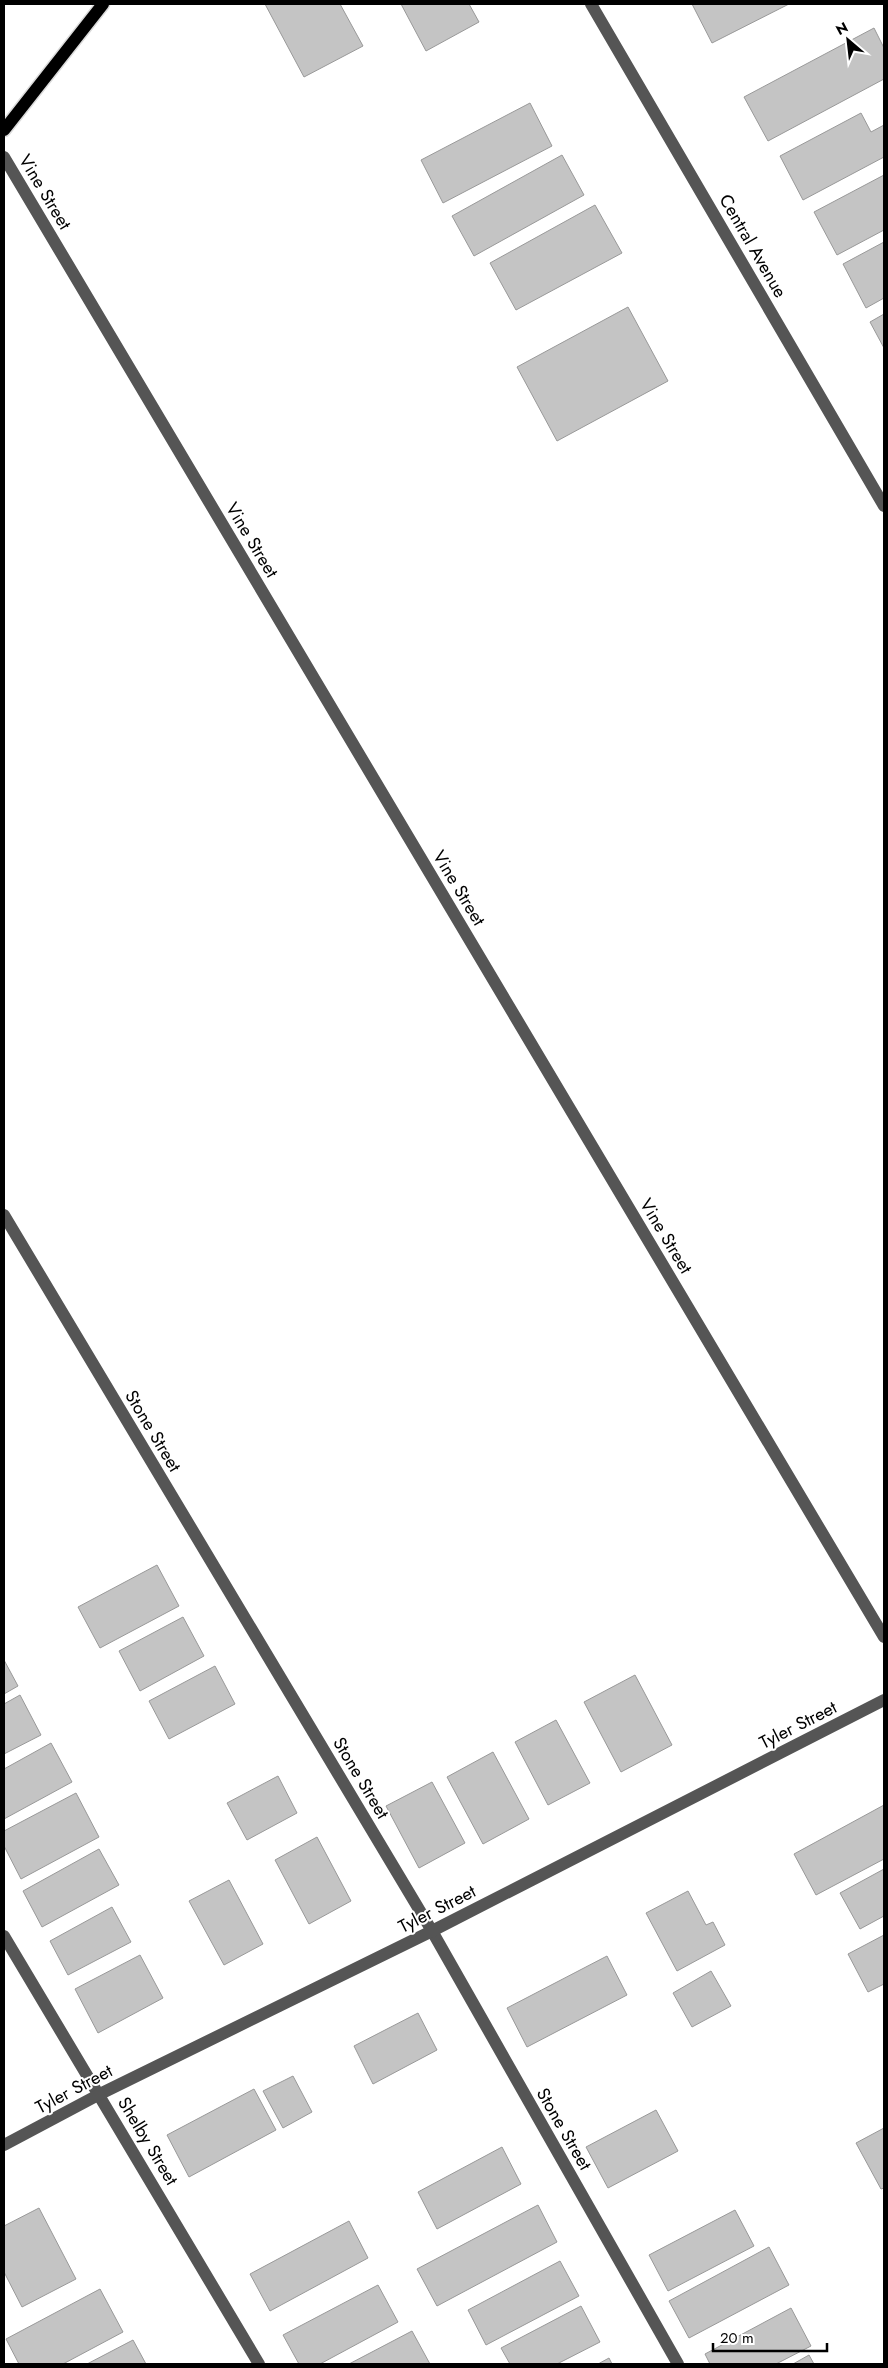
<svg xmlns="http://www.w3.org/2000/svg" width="888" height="2368" viewBox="0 0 888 2368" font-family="Jost,sans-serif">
  <rect width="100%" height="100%" fill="#fff"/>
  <g fill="#c4c4c4" stroke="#999">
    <polygon points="265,4 340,4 363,46 304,77"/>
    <polygon points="401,4 469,4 479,22 426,51"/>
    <polygon points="692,4 789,4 712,43"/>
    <polygon points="874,28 884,48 884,79 768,141 744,97"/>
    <polygon points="530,103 552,146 443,203 421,160"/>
    <polygon points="861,113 871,132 884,125 884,157 803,200 780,156"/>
    <polygon points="562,155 584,195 474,256 452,216"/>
    <polygon points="884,175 884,230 837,255 814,212"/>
    <polygon points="595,205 622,253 516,310 490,263"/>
    <polygon points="884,242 884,298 866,308 843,264"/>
    <polygon points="628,307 668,381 557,441 517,367"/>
    <polygon points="884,314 884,348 870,322"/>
    <polygon points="157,1565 179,1606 100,1648 78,1607"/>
    <polygon points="183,1617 204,1656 140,1691 119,1651"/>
    <polygon points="4,1660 18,1686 4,1694"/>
    <polygon points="215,1666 235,1704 169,1739 149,1701"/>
    <polygon points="635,1675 672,1745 621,1772 584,1702"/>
    <polygon points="20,1695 41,1735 4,1754 4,1704"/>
    <polygon points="556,1720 590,1783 548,1805 515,1742"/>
    <polygon points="51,1743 72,1782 4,1819 4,1769"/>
    <polygon points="493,1752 529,1819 483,1844 447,1777"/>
    <polygon points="278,1776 297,1813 247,1840 227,1803"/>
    <polygon points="432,1782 465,1843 419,1868 386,1806"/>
    <polygon points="76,1793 99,1837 21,1879 4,1846 4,1831"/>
    <polygon points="884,1805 884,1859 816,1895 794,1854"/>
    <polygon points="317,1837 351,1901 309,1924 275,1860"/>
    <polygon points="99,1849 119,1885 42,1927 23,1891"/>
    <polygon points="884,1869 884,1916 860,1929 840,1893"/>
    <polygon points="229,1880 263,1944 224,1965 189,1901"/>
    <polygon points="688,1891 706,1925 713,1922 725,1945 677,1971 646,1913"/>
    <polygon points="112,1907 131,1942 68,1975 50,1941"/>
    <polygon points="884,1935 884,1984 868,1992 848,1954"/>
    <polygon points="140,1955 163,1998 98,2033 75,1989"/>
    <polygon points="607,1956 627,1995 527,2047 507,2008"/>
    <polygon points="711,1971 731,2006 692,2027 673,1993"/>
    <polygon points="418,2013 437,2050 373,2084 354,2046"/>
    <polygon points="293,2076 312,2112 283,2128 263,2091"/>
    <polygon points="254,2089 276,2130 189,2177 167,2135"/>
    <polygon points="656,2110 678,2151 608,2188 586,2147"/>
    <polygon points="884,2128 884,2188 881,2189 856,2143"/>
    <polygon points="502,2147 521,2184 437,2229 418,2192"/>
    <polygon points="538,2205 557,2242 437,2306 417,2269"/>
    <polygon points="39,2208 76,2279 22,2307 4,2272 4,2226"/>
    <polygon points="735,2210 754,2246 668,2291 649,2255"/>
    <polygon points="349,2221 368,2258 270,2311 250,2274"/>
    <polygon points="769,2247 789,2285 689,2338 669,2301"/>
    <polygon points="560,2261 579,2296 486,2345 468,2310"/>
    <polygon points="378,2285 398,2322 320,2364 299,2364 283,2335"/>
    <polygon points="100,2289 123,2332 63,2364 19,2364 6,2339"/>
    <polygon points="581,2306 600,2342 557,2364 510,2364 501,2348"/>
    <polygon points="791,2308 811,2346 776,2364 710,2364 705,2354"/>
    <polygon points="412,2331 430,2364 349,2364"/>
    <polygon points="133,2340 146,2364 87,2364"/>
    <polygon points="809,2355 814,2364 793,2364"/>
    <polygon points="609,2358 612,2364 598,2364"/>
  </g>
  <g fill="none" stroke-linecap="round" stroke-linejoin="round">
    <defs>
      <polyline id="major" points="4,130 103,4"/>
    </defs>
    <use href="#major" stroke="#dbdbdb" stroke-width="15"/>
    <g stroke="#555" stroke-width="12">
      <polyline points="591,4 884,506"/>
      <polyline points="4,157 884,1637"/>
      <polyline points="4,1215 432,1931 678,2364"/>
      <polyline points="4,1936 259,2364"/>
      <polyline points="4,2145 100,2094 432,1931 884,1700"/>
    </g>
    <use href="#major" stroke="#000" stroke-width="12"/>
  </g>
  <g text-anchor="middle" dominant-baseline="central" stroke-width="4" stroke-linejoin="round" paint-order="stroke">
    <g font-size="18" fill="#000" stroke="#fff">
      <text transform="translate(45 192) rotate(59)">Vine Street</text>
      <text transform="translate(753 246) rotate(60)">Central Avenue</text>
      <text transform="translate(252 540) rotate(59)">Vine Street</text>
      <text transform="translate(459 888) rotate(59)">Vine Street</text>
      <text transform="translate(666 1236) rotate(59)">Vine Street</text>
      <text transform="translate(153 1431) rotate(59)">Stone Street</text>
      <text transform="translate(798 1725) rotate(-27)">Tyler Street</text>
      <text transform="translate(361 1778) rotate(59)">Stone Street</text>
      <text transform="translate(437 1909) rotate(-27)">Tyler Street</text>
      <text transform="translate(74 2089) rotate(-28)">Tyler Street</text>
      <text transform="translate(564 2129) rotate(60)">Stone Street</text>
      <text transform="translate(148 2141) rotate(59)">Shelby Street</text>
    </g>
  </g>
  <rect width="888" height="2368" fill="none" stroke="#000000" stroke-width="10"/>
  <g transform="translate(848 40) rotate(332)" stroke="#ffffff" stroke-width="4" paint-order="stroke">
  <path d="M0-4L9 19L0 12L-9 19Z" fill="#000000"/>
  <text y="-8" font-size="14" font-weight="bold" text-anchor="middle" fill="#000000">N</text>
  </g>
  <path d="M713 2343v8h114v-8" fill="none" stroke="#000000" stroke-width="2.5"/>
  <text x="720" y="2343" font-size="15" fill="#000000" stroke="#ffffff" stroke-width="4" paint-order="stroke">20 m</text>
</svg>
